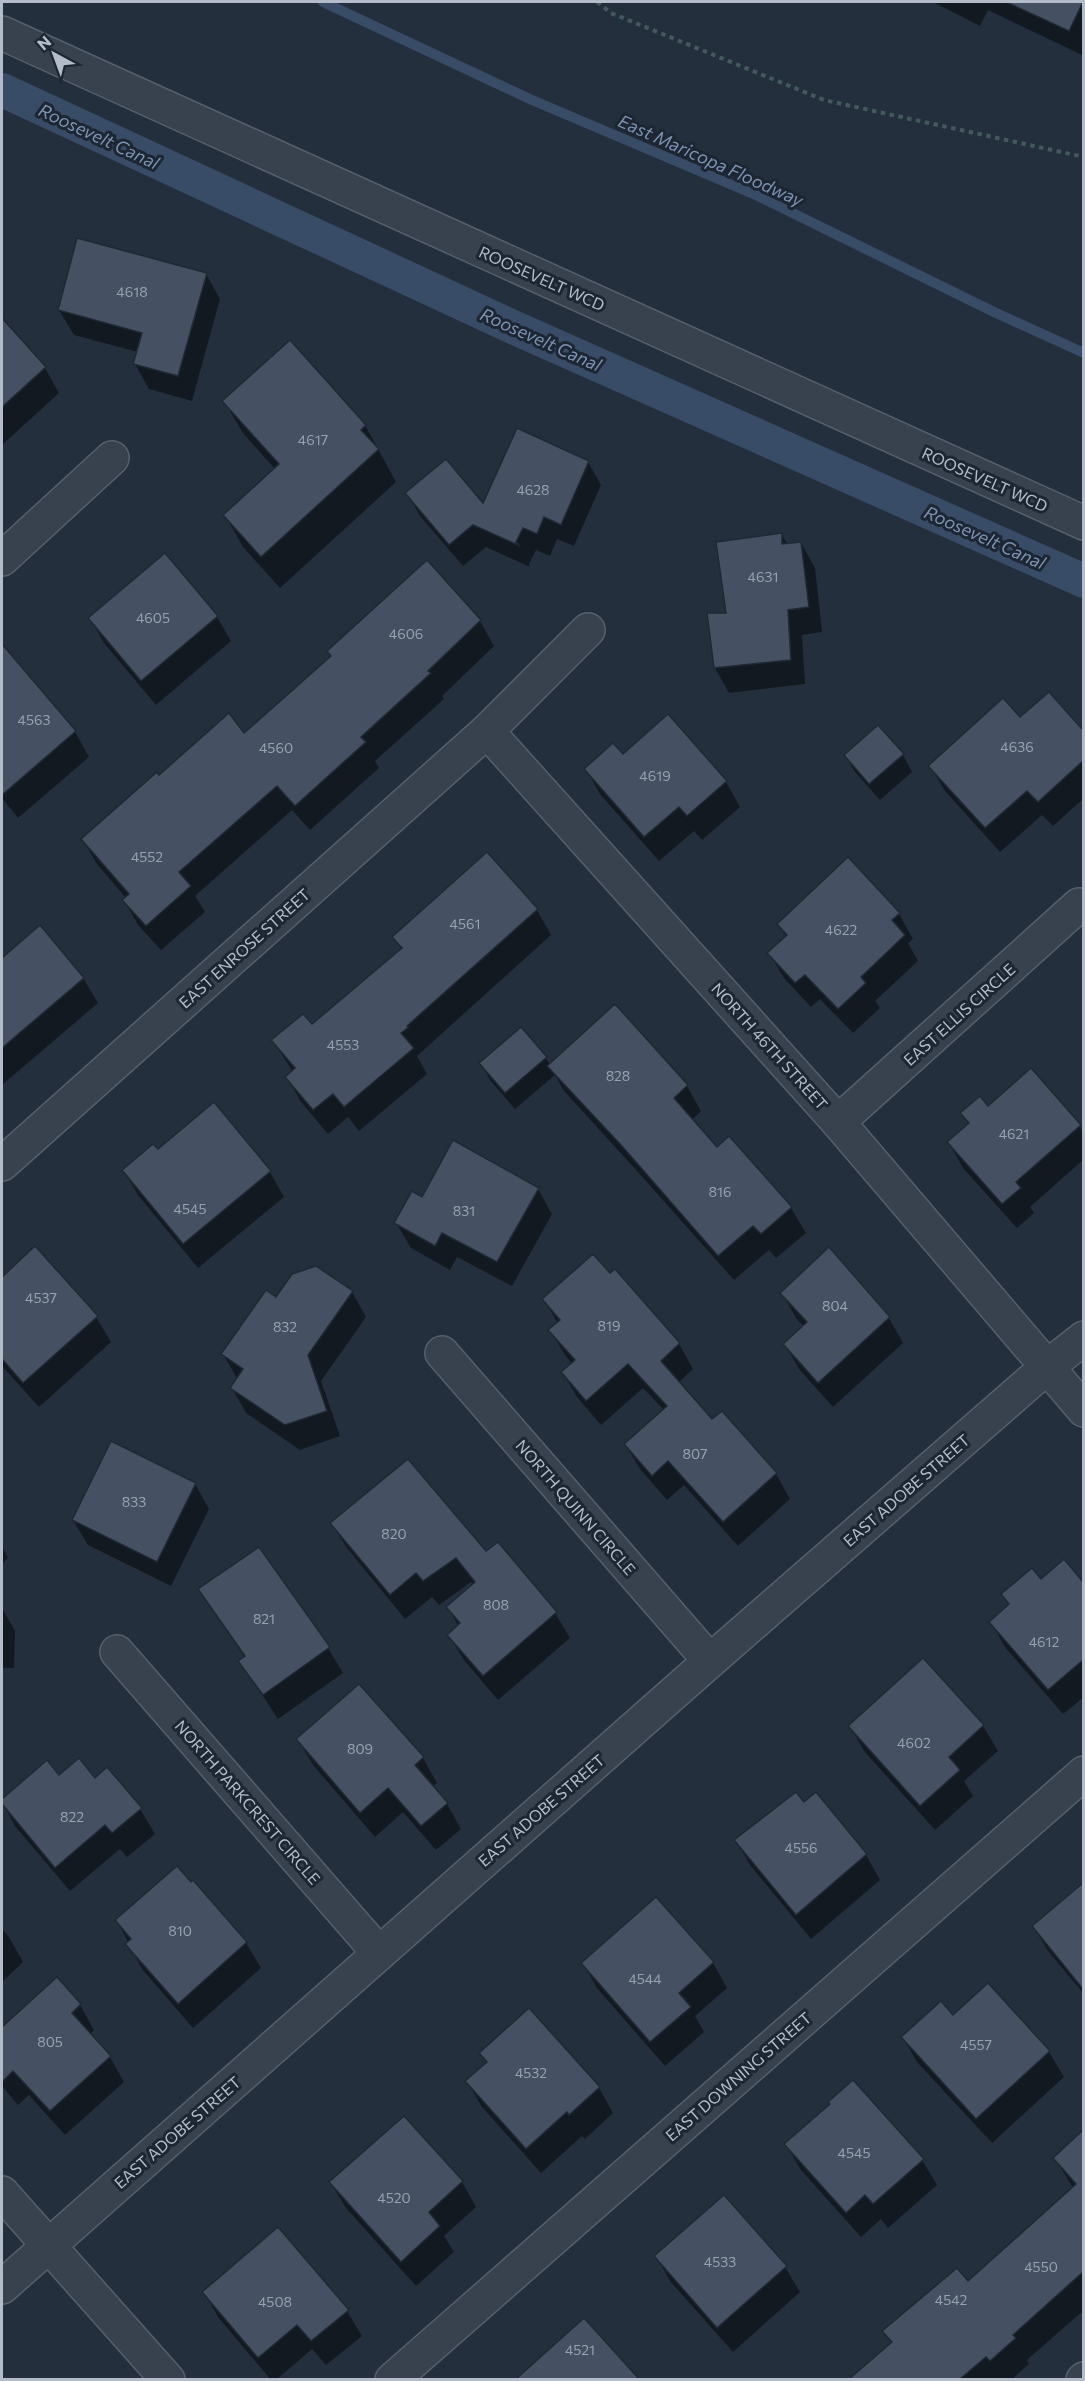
<svg xmlns="http://www.w3.org/2000/svg" width="1085" height="2381" viewBox="0 0 1085 2381" font-family="Commissioner,sans-serif">
  <rect width="100%" height="100%" fill="#242f3e"/>
  <g fill="#0007">
    <polygon points="933,2 1084,2 1084,56 988,10 980,26"/>
    <polygon points="206,274 220,299 192,401 149,389 135,364 138,352 74,335 59,310"/>
    <polygon points="2,320 45,368 59,393 2,445"/>
    <polygon points="224,401 365,425 396,482 280,588 243,547 225,515 275,469 243,433"/>
    <polygon points="588,462 601,485 574,546 557,539 550,556 536,550 529,564 530,567 486,547 463,566 420,516 407,493 484,506"/>
    <polygon points="782,535 788,545 801,543 815,568 822,632 802,635 805,684 729,693 715,668 728,614"/>
    <polygon points="217,617 231,641 156,705 104,643 90,618"/>
    <polygon points="480,621 494,646 442,696 444,699 375,761 379,768 310,830 292,810 195,896 205,912 161,950 138,925 124,900 126,898 97,864 83,840 159,777"/>
    <polygon points="14,661 75,732 89,757 18,818 2,798 2,672"/>
    <polygon points="1048,694 1084,733 1084,798 1053,826 1042,815 1000,852 945,791 930,766 1020,719"/>
    <polygon points="845,755 903,755 912,772 880,800 855,772"/>
    <polygon points="623,756 726,782 740,807 702,840 694,831 659,861 600,794 586,769"/>
    <polygon points="848,860 899,914 913,939 908,943 918,961 875,1001 880,1008 853,1033 820,999 811,1007 784,978 769,953 787,938 778,924"/>
    <polygon points="537,910 551,935 417,1056 427,1074 359,1131 348,1117 328,1134 301,1102 287,1077 293,1072 273,1041 312,1026 402,950 394,937"/>
    <polygon points="39,928 83,978 98,1003 2,1085 2,960"/>
    <polygon points="615,1007 687,1086 701,1111 692,1120 717,1149 729,1138 791,1208 806,1233 776,1258 769,1250 734,1280 637,1171 564,1091 555,1075 515,1109 490,1080 481,1063 546,1058 550,1065"/>
    <polygon points="214,1104 270,1172 284,1197 198,1268 138,1195 123,1170 158,1151"/>
    <polygon points="988,1108 1079,1125 1084,1133 1084,1159 1030,1207 1034,1213 1017,1228 963,1168 949,1143 969,1125 962,1113"/>
    <polygon points="538,1189 552,1214 512,1286 457,1257 450,1270 411,1248 396,1223 423,1199"/>
    <polygon points="35,1249 96,1317 111,1342 39,1407 2,1366 2,1279"/>
    <polygon points="829,1250 889,1318 903,1343 833,1407 799,1369 785,1344 804,1327 796,1318 782,1293"/>
    <polygon points="614,1271 679,1344 693,1369 678,1383 712,1421 776,1474 790,1499 738,1546 684,1485 667,1500 640,1469 626,1445 664,1410 643,1388 601,1425 577,1397 563,1373 572,1364 565,1355 550,1330 558,1324 544,1299 610,1275"/>
    <polygon points="352,1292 366,1317 321,1381 340,1436 300,1450 246,1413 232,1388 238,1380 223,1354 276,1299"/>
    <polygon points="195,1484 209,1509 171,1586 88,1545 73,1520"/>
    <polygon points="332,1524 486,1554 555,1613 570,1638 498,1700 464,1660 449,1635 459,1627 448,1608 474,1585 471,1582 439,1605 432,1597 405,1619 347,1548"/>
    <polygon points="2,1546 8,1558 2,1564"/>
    <polygon points="258,1549 328,1648 343,1673 278,1719 240,1661 245,1658 200,1590"/>
    <polygon points="1064,1561 1084,1584 1084,1697 1063,1714 1005,1647 991,1622 1010,1606 1003,1594 1041,1581"/>
    <polygon points="2,1608 15,1631 14,1668 2,1668"/>
    <polygon points="923,1660 983,1726 998,1751 964,1781 973,1796 935,1830 864,1751 850,1726"/>
    <polygon points="298,1740 423,1758 437,1783 432,1787 447,1804 461,1829 436,1850 403,1812 375,1837 313,1765"/>
    <polygon points="47,1762 59,1777 95,1780 140,1809 155,1834 127,1857 120,1849 70,1891 15,1826 2,1802"/>
    <polygon points="816,1794 866,1855 880,1880 811,1939 750,1865 736,1840 804,1804"/>
    <polygon points="193,1882 246,1943 261,1968 193,2028 142,1969 117,1921"/>
    <polygon points="1084,1884 1084,1994 1048,1951 1033,1926"/>
    <polygon points="656,1899 713,1963 727,1988 695,2016 704,2032 665,2066 597,1988 583,1963"/>
    <polygon points="2,1929 9,1937 23,1962 2,1982"/>
    <polygon points="56,1979 80,2005 94,2030 90,2034 110,2057 124,2082 65,2135 29,2095 18,2105 2,2086 2,2029"/>
    <polygon points="988,1985 1049,2052 1064,2077 992,2143 917,2062 903,2037 953,2017"/>
    <polygon points="481,2054 599,2088 613,2113 585,2139 582,2136 541,2173 482,2107 467,2082 487,2064"/>
    <polygon points="1084,2132 1084,2310 1027,2360 1029,2364 1011,2380 851,2380 892,2344 884,2331 967,2283 1073,2188 1055,2158"/>
    <polygon points="786,2145 922,2160 937,2185 888,2228 881,2219 861,2237 801,2170"/>
    <polygon points="462,2182 476,2207 444,2236 454,2252 416,2286 346,2208 331,2183"/>
    <polygon points="656,2256 785,2267 800,2292 733,2352 670,2281"/>
    <polygon points="204,2292 347,2311 362,2336 326,2365 312,2349 276,2380 271,2380 218,2317"/>
    <polygon points="584,2320 637,2380 518,2380"/>
  </g>
  <g fill="none" stroke-linecap="round" stroke-linejoin="round">
    <polyline stroke="#394c67" stroke-width="10" points="323,2 532,100 758,196 996,313 1084,353"/>
    <polyline stroke="#394c67" stroke-width="34" points="2,90 515,328 1084,581"/>
  </g>
  <g fill="#455162" stroke="#1f2835" stroke-width="1.5">
    <polygon points="1006,2 1083,2 1069,31"/>
    <polygon points="77,238 207,273 178,376 133,364 142,333 58,310"/>
    <polygon points="2,318 46,367 2,407"/>
    <polygon points="290,340 366,425 361,430 379,449 261,557 223,515 279,464 222,401"/>
    <polygon points="517,428 589,461 561,525 544,517 537,534 523,528 516,542 520,546 473,525 449,545 405,493 446,459 483,503"/>
    <polygon points="782,533 782,544 801,542 809,607 788,610 791,660 714,668 707,613 726,613 716,542"/>
    <polygon points="165,553 218,616 141,681 88,618"/>
    <polygon points="427,560 481,620 428,671 431,673 361,737 366,742 295,806 277,786 179,872 191,886 146,926 122,900 129,894 81,839 157,772 159,775 229,713 244,733 331,656 327,651"/>
    <polygon points="2,644 76,731 2,795"/>
    <polygon points="1049,692 1083,730 1083,761 1038,802 1027,791 985,828 928,766 1003,698 1020,717"/>
    <polygon points="668,714 727,781 687,816 679,807 644,837 584,769 613,743 623,754"/>
    <polygon points="878,725 904,754 869,784 844,755"/>
    <polygon points="487,852 538,909 407,1026 409,1027 401,1033 414,1048 344,1107 333,1094 313,1110 285,1077 295,1068 271,1040 303,1014 312,1024 402,948 392,937"/>
    <polygon points="848,857 900,913 892,920 905,935 861,977 866,983 838,1009 805,975 795,983 767,953 787,935 777,924"/>
    <polygon points="40,925 84,978 2,1048 2,958"/>
    <polygon points="615,1004 688,1085 674,1098 717,1147 729,1136 792,1207 761,1234 753,1226 718,1256 621,1145 547,1066"/>
    <polygon points="521,1027 547,1057 505,1093 479,1063"/>
    <polygon points="1031,1068 1081,1125 1016,1182 1021,1188 1002,1204 947,1142 969,1123 960,1113 980,1096 988,1106"/>
    <polygon points="214,1102 271,1171 183,1244 122,1170 153,1144 158,1149"/>
    <polygon points="453,1140 539,1188 497,1262 442,1233 435,1246 394,1223 412,1191 422,1197"/>
    <polygon points="35,1246 98,1316 23,1383 2,1359 2,1277"/>
    <polygon points="829,1247 890,1317 818,1383 783,1344 807,1322 780,1293"/>
    <polygon points="593,1254 610,1273 615,1269 680,1343 661,1361 712,1419 722,1411 777,1473 723,1522 668,1461 652,1476 624,1444 667,1406 628,1364 586,1401 561,1372 575,1360 548,1330 560,1320 542,1299"/>
    <polygon points="316,1266 353,1291 308,1355 327,1411 285,1425 230,1388 243,1369 221,1354 266,1290 276,1297 292,1274"/>
    <polygon points="111,1441 196,1483 157,1562 72,1520"/>
    <polygon points="408,1459 486,1551 498,1542 557,1612 483,1676 447,1635 460,1623 446,1607 475,1582 456,1558 423,1581 416,1573 390,1595 330,1523"/>
    <polygon points="259,1547 330,1647 263,1695 238,1661 245,1656 198,1589"/>
    <polygon points="1064,1559 1083,1582 1083,1660 1048,1690 989,1622 1009,1604 1001,1594 1032,1568 1041,1579"/>
    <polygon points="923,1658 984,1725 949,1757 960,1770 920,1806 848,1726"/>
    <polygon points="359,1684 424,1757 415,1765 448,1803 421,1826 388,1788 360,1813 296,1739"/>
    <polygon points="79,1758 95,1778 107,1767 142,1808 112,1833 105,1825 55,1868 2,1804 2,1799 47,1760 59,1775"/>
    <polygon points="796,1792 804,1802 816,1792 867,1854 796,1915 734,1840"/>
    <polygon points="177,1866 191,1882 193,1880 247,1942 178,2004 125,1944 131,1939 115,1920"/>
    <polygon points="1083,1883 1083,1989 1032,1926"/>
    <polygon points="656,1897 714,1962 679,1993 691,2007 650,2042 581,1963"/>
    <polygon points="57,1977 81,2004 72,2013 111,2056 50,2111 13,2071 2,2082 2,2027"/>
    <polygon points="988,1983 1050,2051 976,2119 901,2037 941,2001 953,2015"/>
    <polygon points="529,2008 600,2087 569,2115 567,2112 526,2149 465,2081 487,2062 479,2053"/>
    <polygon points="853,2080 924,2159 873,2204 865,2195 846,2213 784,2144 830,2104 828,2102"/>
    <polygon points="404,2116 463,2181 429,2212 440,2226 401,2262 329,2182"/>
    <polygon points="1083,2130 1083,2272 1013,2335 1016,2338 990,2361 986,2357 960,2379 849,2379 892,2342 882,2331 957,2268 968,2281 1076,2184 1053,2158"/>
    <polygon points="724,2195 787,2266 717,2328 654,2256"/>
    <polygon points="278,2227 349,2310 311,2341 297,2325 258,2358 202,2292"/>
    <polygon points="584,2318 639,2379 516,2379"/>
  </g>
  <g fill="none" stroke-linecap="round" stroke-linejoin="round">
    <defs>
      <g id="minor">
        <polyline points="2,33 1084,523"/>
        <polyline points="2,559 112,458"/>
        <polyline points="487,731 838,1122 1084,1410"/>
        <polyline points="838,1122 1079,905"/>
        <polyline points="2,1164 487,731 588,630"/>
        <polyline points="442,1353 710,1661"/>
        <polyline points="117,1652 379,1953"/>
        <polyline points="2,2193 168,2380"/>
        <polyline points="2,2287 710,1661 1047,1367 1084,1338"/>
        <polyline points="392,2380 1084,1773"/>
        <polyline points="1083,2380 1084,2379"/>
      </g>
    </defs>
    <use href="#minor" stroke="#565f6c" stroke-width="36"/>
    <polyline stroke="#44595c" stroke-width="4" stroke-dasharray="4.5 4.5" stroke-linecap="butt" points="597,2 611,13 824,100 1084,157"/>
    <use href="#minor" stroke="#38414e" stroke-width="33"/>
  </g>
  <g text-anchor="middle" dominant-baseline="central" stroke-width="6" stroke-linejoin="round" paint-order="stroke">
    <g font-size="14" fill="#98a1af">
      <text x="132" y="291">4618</text>
      <text x="313" y="439">4617</text>
      <text x="533" y="489">4628</text>
      <text x="763" y="576">4631</text>
      <text x="153" y="617">4605</text>
      <text x="406" y="633">4606</text>
      <text x="34" y="719">4563</text>
      <text x="1017" y="746">4636</text>
      <text x="276" y="747">4560</text>
      <text x="655" y="775">4619</text>
      <text x="147" y="856">4552</text>
      <text x="465" y="923">4561</text>
      <text x="841" y="929">4622</text>
      <text x="343" y="1044">4553</text>
      <text x="618" y="1075">828</text>
      <text x="1014" y="1133">4621</text>
      <text x="720" y="1191">816</text>
      <text x="190" y="1208">4545</text>
      <text x="464" y="1210">831</text>
      <text x="41" y="1297">4537</text>
      <text x="835" y="1305">804</text>
      <text x="609" y="1325">819</text>
      <text x="285" y="1326">832</text>
      <text x="695" y="1453">807</text>
      <text x="134" y="1501">833</text>
      <text x="394" y="1533">820</text>
      <text x="496" y="1604">808</text>
      <text x="264" y="1618">821</text>
      <text x="1044" y="1641">4612</text>
      <text x="914" y="1742">4602</text>
      <text x="360" y="1748">809</text>
      <text x="72" y="1816">822</text>
      <text x="801" y="1847">4556</text>
      <text x="180" y="1930">810</text>
      <text x="645" y="1978">4544</text>
      <text x="50" y="2041">805</text>
      <text x="976" y="2044">4557</text>
      <text x="531" y="2072">4532</text>
      <text x="854" y="2152">4545</text>
      <text x="394" y="2197">4520</text>
      <text x="720" y="2261">4533</text>
      <text x="1041" y="2266">4550</text>
      <text x="951" y="2299">4542</text>
      <text x="275" y="2301">4508</text>
      <text x="580" y="2349">4521</text>
    </g>
    <g font-size="16" fill="#b4bcc9" stroke="#1d2633">
      <text transform="translate(542 278) rotate(24)">ROOSEVELT WCD</text>
      <text transform="translate(985 479) rotate(24)">ROOSEVELT WCD</text>
      <text transform="translate(244 948) rotate(-42)">EAST ENROSE STREET</text>
      <text transform="translate(959 1014) rotate(-42)">EAST ELLIS CIRCLE</text>
      <text transform="translate(770 1046) rotate(48)">NORTH 46TH STREET</text>
      <text transform="translate(906 1490) rotate(-41)">EAST ADOBE STREET</text>
      <text transform="translate(576 1507) rotate(49)">NORTH QUINN CIRCLE</text>
      <text transform="translate(248 1802) rotate(49)">NORTH PARKCREST CIRCLE</text>
      <text transform="translate(541 1810) rotate(-41)">EAST ADOBE STREET</text>
      <text transform="translate(738 2076) rotate(-41)">EAST DOWNING STREET</text>
      <text transform="translate(177 2132) rotate(-41)">EAST ADOBE STREET</text>
    </g>
    <g font-size="18" font-style="italic" fill="#7c92b1" stroke="#1d2633">
      <text transform="translate(99 136) rotate(25)">Roosevelt Canal</text>
      <text transform="translate(711 160) rotate(24)">East Maricopa Floodway</text>
      <text transform="translate(541 339) rotate(24)">Roosevelt Canal</text>
      <text transform="translate(985 537) rotate(24)">Roosevelt Canal</text>
    </g>
  </g>
  <rect width="1085" height="2381" fill="none" stroke="#b4bcc9" stroke-width="6"/>
  <g transform="translate(54 54) rotate(319)" stroke="#1d2633" stroke-width="4.5" paint-order="stroke">
  <path d="M0-4.5L10 22L0 15L-10 22Z" fill="#b4bcc9"/>
  <text y="-9" font-size="16" font-weight="bold" text-anchor="middle" fill="#b4bcc9">N</text>
  </g>
</svg>
